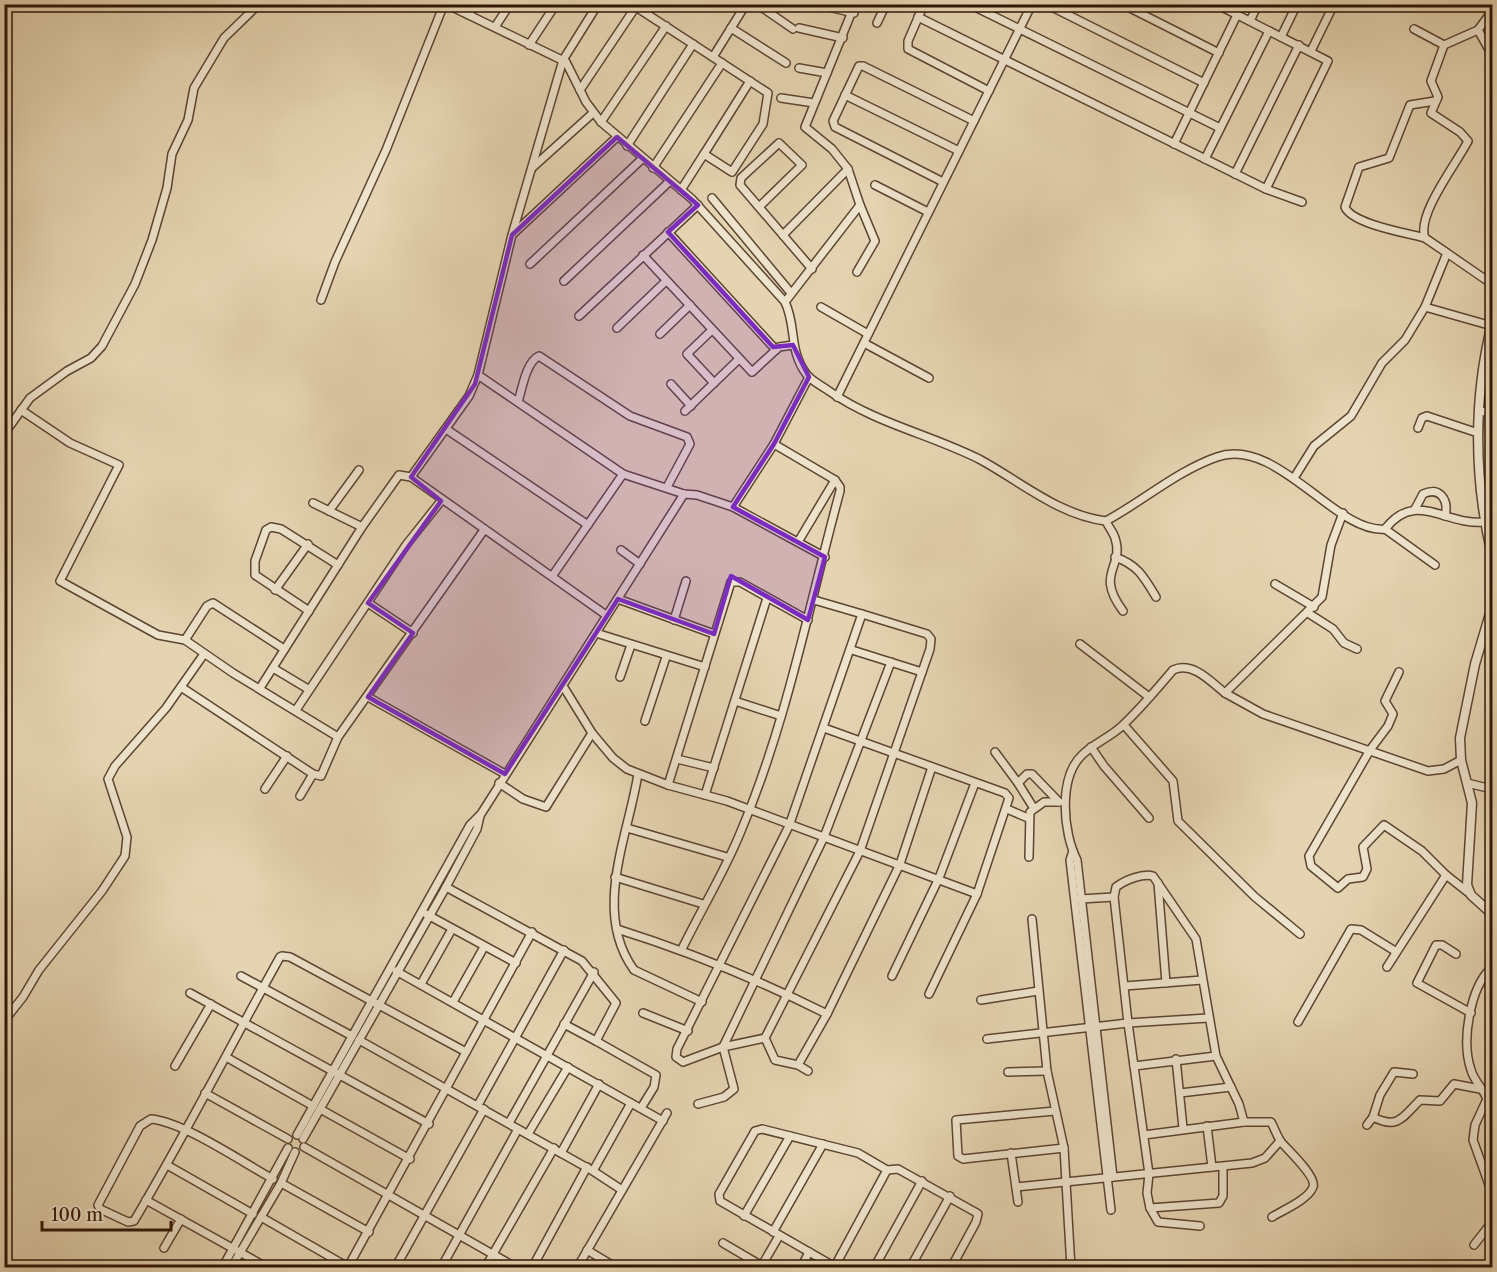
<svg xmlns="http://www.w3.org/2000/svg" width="1497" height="1272" viewBox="0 0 1497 1272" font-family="'Libre Caslon Text',serif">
  <rect width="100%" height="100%" fill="#e5d4b1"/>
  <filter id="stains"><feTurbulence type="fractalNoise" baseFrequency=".00333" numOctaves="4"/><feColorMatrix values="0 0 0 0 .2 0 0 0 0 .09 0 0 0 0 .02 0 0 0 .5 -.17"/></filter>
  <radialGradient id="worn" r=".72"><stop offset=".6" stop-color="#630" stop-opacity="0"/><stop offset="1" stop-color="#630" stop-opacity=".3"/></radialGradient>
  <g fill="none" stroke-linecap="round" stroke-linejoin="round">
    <defs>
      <g id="minor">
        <path d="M 446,4 L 566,62 L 586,102 L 601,122 L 692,199 L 785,302 C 797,327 788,350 807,375 C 812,381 822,386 829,391 C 875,423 929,434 979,459 C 1020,481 1058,515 1106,521 C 1143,501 1177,471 1217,457 C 1277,436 1336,534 1385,529 C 1416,489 1445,526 1485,522"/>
        <polyline points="757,4 793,29"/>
        <polyline points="924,4 908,41 908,49 989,91"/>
        <polyline points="969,4 1220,128"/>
        <polyline points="1046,4 1204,83"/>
        <polyline points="1122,4 1219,53"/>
        <polyline points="1216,4 1328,61 1266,189"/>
        <polyline points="824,6 854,13"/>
        <polyline points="636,7 768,93 763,124 732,172 704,154 681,190"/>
        <polyline points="469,15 474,4"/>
        <polyline points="918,17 1266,189 1302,202"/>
        <polyline points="1250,21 1258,4"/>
        <polyline points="877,23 886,4"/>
        <polyline points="495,27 510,4"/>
        <polyline points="731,28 786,63"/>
        <polyline points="799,28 843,38"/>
        <path d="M 1414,29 L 1444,45 L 1431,81 L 1438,97 L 1431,113 L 1460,132 L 1468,141 C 1457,163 1416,215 1425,238 L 1447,253"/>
        <polyline points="1478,30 1492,55"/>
        <polyline points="1281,37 1297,4"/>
        <polyline points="529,45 556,4"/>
        <polyline points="1444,45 1478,30 1492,11"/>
        <polyline points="1311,51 1334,4"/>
        <polyline points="713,57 746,4"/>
        <polyline points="799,68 827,73"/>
        <polyline points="580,90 637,5"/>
        <polyline points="845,95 959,151"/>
        <polyline points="781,98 814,103"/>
        <polyline points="601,122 666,26"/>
        <polyline points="1174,144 1237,15"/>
        <polyline points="627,146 693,44"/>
        <polyline points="704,154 750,81"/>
        <polyline points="1205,159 1269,31"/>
        <polyline points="532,168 593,113"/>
        <polyline points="653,168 722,63"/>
        <polyline points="1235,174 1299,45"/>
        <polyline points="943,182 835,127 833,121 859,66 863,66 974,121"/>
        <polyline points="875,185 928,212"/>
        <polyline points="712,198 791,293"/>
        <polyline points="759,207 802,165 779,143 741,178 740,185 812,269"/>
        <polyline points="668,232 776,350"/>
        <polyline points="514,233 617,137"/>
        <polyline points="783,235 848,169"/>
        <path d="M 1425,238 C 1407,233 1352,224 1345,207 L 1359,167 L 1389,158 L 1410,105 L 1435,101"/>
        <polyline points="643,255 752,372 779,347 793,345"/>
        <polyline points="530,264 642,159"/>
        <polyline points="857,272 875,241 860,205"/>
        <polyline points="564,281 670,181"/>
        <polyline points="321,300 335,262 386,150 444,4"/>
        <polyline points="785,302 860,205 848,169 832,149 805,127 855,4"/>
        <polyline points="821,307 868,334"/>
        <polyline points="1425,307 1492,326"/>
        <polyline points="579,316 698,205"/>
        <polyline points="617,328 666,281"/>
        <polyline points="712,330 687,354 714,383"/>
        <polyline points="660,334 690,305"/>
        <polyline points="864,343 929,378"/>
        <polyline points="478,375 623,474 684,494 697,495 733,507 825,557"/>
        <polyline points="671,384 691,406"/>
        <polyline points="837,397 1032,4"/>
        <path d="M 518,402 C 522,389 526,362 539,356 L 630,416 L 687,437 L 690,444 L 667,487"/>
        <polyline points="21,410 70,443 119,465 60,581 158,635 185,640 233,673 338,737"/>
        <polyline points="685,411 739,359"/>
        <polyline points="1480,411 1492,413"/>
        <polyline points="1418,428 1422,418 1427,416 1478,433"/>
        <polyline points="446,429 588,525"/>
        <polyline points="4,434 30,398 67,371 91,358 102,346 135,284 152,240 167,188 172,154 188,120 194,88 224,38 259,4"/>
        <polyline points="411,477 469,396 478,375 512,235 563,60 598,4"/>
        <polyline points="1294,478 1314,446 1351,416 1382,363 1405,340 1425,307 1447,253 1492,284"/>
        <polyline points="313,503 362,527"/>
        <polyline points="733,507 774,444 809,377"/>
        <path d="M 1415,509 L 1423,494 C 1440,486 1449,500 1445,516"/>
        <polyline points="329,511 359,470"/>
        <path d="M 1106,521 C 1108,526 1113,532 1115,538 C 1125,568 1094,572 1123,611"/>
        <polyline points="1385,529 1435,565"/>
        <polyline points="798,542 835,480"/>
        <polyline points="621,550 640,564"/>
        <path d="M 1115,557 C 1138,565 1144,577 1156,597"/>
        <polyline points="553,575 623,474"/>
        <polyline points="1275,584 1314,607"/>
        <polyline points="275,590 308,544"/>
        <polyline points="618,599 714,634"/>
        <polyline points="814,600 862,614"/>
        <polyline points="368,603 413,633"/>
        <polyline points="309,611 255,575 255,561 266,530 271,527 281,529 338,565"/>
        <polyline points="1308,613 1333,629 1344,643 1357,649"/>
        <polyline points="674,620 686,581"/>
        <polyline points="596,633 705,667"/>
        <polyline points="185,640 207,606 213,603 284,649"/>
        <polyline points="1080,644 1149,697"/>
        <polyline points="852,650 922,672"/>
        <polyline points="273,668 308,689"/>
        <polyline points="1399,672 1385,701 1393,714 1388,726 1370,750 1309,856 1311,866 1338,888 1348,879 1363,877 1367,869 1363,847 1384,825 1422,851 1446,875 1469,893"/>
        <polyline points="620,677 631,645"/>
        <polyline points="563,686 592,733 613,758 627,769 668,785 727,801 977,894"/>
        <polyline points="181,687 313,774 321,776 338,737 484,530"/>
        <polyline points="260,688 362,527 399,475 411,477 606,615"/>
        <polyline points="1225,693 1263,714 1428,771 1444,769 1461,760"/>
        <polyline points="368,697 505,774"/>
        <polyline points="735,701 781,716"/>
        <polyline points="296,710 406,545 441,501"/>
        <polyline points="645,721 666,657"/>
        <polyline points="1124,725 1173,781 1178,821 1255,897 1300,934"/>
        <polyline points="824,728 1005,793 1009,798 977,894 929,994"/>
        <polyline points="1091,747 1104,766 1149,818"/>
        <polyline points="995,752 1018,783 1027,774 1032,774 1059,802"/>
        <polyline points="677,759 714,768"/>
        <path d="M 638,774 C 628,837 592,912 634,970 L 702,1002"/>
        <polyline points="499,783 523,799 546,807 592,733"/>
        <polyline points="1018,783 1033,807"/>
        <polyline points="1467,783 1492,789"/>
        <polyline points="668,785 731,582 740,582 808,620"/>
        <polyline points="265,789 287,756"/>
        <polyline points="705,795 767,598"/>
        <polyline points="300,796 313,774"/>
        <polyline points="1007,809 1028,818"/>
        <polyline points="627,828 727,857"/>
        <polyline points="1073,851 1070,860 1111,1210"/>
        <polyline points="1029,857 1030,812 1044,802 1059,802"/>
        <polyline points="615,877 703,904"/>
        <polyline points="1158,883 1166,983"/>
        <polyline points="446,887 582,961 616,1003 596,1041 656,1075 654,1087 641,1108"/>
        <polyline points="1080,899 1114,897"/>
        <polyline points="426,914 516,963"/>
        <polyline points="1032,919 1047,1071 1064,1148 1071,1268"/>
        <path d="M 617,929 C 690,952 759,980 827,1014"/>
        <path d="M 682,949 C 701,910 725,871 741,831 C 787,722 809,605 840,491 L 840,487 L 835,480 L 774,444"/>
        <polyline points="1456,954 1442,945 1436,945 1417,983 1471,1013"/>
        <polyline points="1387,967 1446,875"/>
        <path d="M 1492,967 C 1470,987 1461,1041 1471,1070 C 1474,1081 1483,1088 1487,1099 L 1475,1125 L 1473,1140 L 1492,1193"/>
        <polyline points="396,971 663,1121"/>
        <polyline points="241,976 352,1036"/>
        <polyline points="892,976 939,878 975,783"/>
        <polyline points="421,984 452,929"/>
        <polyline points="1125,986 1202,980"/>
        <polyline points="190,993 429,1124"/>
        <polyline points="981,1000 1038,991"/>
        <polyline points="453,1002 484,947"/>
        <polyline points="643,1013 688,1031"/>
        <polyline points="4,1021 23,997 39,970 102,891 125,856 127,837 108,779 115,766 166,708 204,654"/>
        <polyline points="1298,1022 1351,929 1361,930 1395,951"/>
        <polyline points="564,1024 596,1041"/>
        <polyline points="765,1038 723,1047 683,1062 676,1057 677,1049 789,826 862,614 927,634 931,639 930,649 860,851 765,1038 775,1060 798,1065 808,1071"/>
        <polyline points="987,1039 1128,1023 1208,1018"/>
        <polyline points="359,1040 593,1171 622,1190"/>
        <polyline points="226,1057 313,1106"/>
        <polyline points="1176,1059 1183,1128"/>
        <polyline points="798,1065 827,1014 900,864 932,767"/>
        <polyline points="175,1066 211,1004"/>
        <polyline points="1134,1066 1216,1056"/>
        <polyline points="1008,1072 1047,1071"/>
        <polyline points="205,1093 288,1139"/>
        <polyline points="1180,1093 1231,1087"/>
        <polyline points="698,1104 724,1097 734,1089 723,1047 824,837 891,662"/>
        <polyline points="478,1105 564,950"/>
        <polyline points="320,1109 410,1159"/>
        <polyline points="1055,1111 956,1120 958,1156 963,1159 1064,1148"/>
        <polyline points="1373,1117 1380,1095 1394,1072 1413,1074"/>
        <polyline points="509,1123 594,972"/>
        <path d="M 1367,1125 L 1373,1117 C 1398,1130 1403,1117 1420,1100 L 1440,1101 L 1454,1084 L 1480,1089"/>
        <polyline points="1207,1126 1212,1167"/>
        <polyline points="528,1134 568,1067"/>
        <polyline points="297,1135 470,825 481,814 684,494"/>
        <path d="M 1144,1135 L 1244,1122 L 1271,1122 C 1275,1129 1277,1137 1282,1143 C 1289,1151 1317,1177 1313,1187 C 1308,1200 1283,1210 1272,1217"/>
        <polyline points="303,1139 446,887 477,829 480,816"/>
        <polyline points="304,1147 517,1268"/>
        <polyline points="561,1153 599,1084"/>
        <polyline points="1011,1153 1018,1202"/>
        <polyline points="167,1165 253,1214"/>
        <path d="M 1223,1167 L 1223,1196 L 1219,1203 L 1150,1208 L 1147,1193 L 1149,1174 L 1128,1023 L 1114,897 L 1116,887 C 1125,880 1143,873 1153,876 L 1196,939 L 1216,1056 L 1239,1104 L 1244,1122"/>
        <polyline points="593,1171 631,1103"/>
        <path d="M 1113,1177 L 1077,860 C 1063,833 1058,778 1082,755 C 1094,743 1111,737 1123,725 C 1141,708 1157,689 1173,670 C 1193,661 1211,682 1225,693 L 1322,597 L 1331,545 L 1343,513"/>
        <path d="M 273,1179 C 242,1162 184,1122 151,1119 L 140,1126 L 98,1205 L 100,1209 L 128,1222 L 134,1221 C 185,1135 231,1045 280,957 L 282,956 L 290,957 L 466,1052"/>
        <polyline points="281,1183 369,1232"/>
        <polyline points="1016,1187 1252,1163 1265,1158 1280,1141"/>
        <polyline points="146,1200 268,1268"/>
        <polyline points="1150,1208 1158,1222 1200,1226"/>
        <polyline points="744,1216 790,1136"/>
        <polyline points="261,1217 348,1267 532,932"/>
        <polyline points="773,1232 823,1144"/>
        <polyline points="723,1243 762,1266"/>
        <polyline points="1474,1245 1492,1222"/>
        <polyline points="164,1248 181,1219"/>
        <polyline points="587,1250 617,1268"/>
        <polyline points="835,1266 887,1170"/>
        <polyline points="761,1267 779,1236"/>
        <polyline points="225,1268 225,1263 288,1148"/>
        <polyline points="231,1268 281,1183 295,1152"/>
        <polyline points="395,1268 484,1109"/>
        <polyline points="441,1268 518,1129"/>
        <polyline points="485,1268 554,1148"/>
        <polyline points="532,1268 587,1167"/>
        <polyline points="577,1268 667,1113"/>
        <polyline points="801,1268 809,1252"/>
        <polyline points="837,1268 720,1201 719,1194 755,1131 762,1129 858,1153 887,1170 898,1169 975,1212 978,1214 976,1222 951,1268"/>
        <polyline points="874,1268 922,1181"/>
        <polyline points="910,1268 950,1196"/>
      </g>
      <g id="tertiary">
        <path d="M 1492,324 C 1473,399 1474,480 1492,555"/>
        <polyline points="1492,607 1475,664 1460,738 1461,760 1472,803 1467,885 1471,895 1492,914"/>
      </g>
    </defs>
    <use href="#minor" stroke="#5c4531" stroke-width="10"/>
    <use href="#tertiary" stroke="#5c4531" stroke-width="11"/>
    <use href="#minor" stroke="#eee3cc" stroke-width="7"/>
    <use href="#tertiary" stroke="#eee3cc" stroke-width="8"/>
  </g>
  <path fill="#7b2cbf" fill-opacity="0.2" stroke="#7b2cbf" stroke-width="4.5" stroke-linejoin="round" d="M 617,137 L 698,205 L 668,232 L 773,347 L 793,345 L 809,377 L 774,444 L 733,507 L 825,557 L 808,620 L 731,576 L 714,634 L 618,599 L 505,774 L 368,697 L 413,633 L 368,603 L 441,501 L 411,477 L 475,384 L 512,235 Z"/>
  <rect width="1497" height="1272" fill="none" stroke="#e5d4b1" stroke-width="24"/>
  <rect x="6" y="6" width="1485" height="1260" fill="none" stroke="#2f1506" stroke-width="3"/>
  <rect x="12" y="12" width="1473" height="1248" fill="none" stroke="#2f1506" stroke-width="1.5"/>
  <path d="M42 1221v9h129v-9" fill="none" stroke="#2f1506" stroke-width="3"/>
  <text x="51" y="1221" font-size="18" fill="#2f1506" stroke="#eee3cc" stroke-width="4.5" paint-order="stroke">100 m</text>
  <rect width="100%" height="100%" filter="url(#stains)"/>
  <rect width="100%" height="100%" fill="url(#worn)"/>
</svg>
